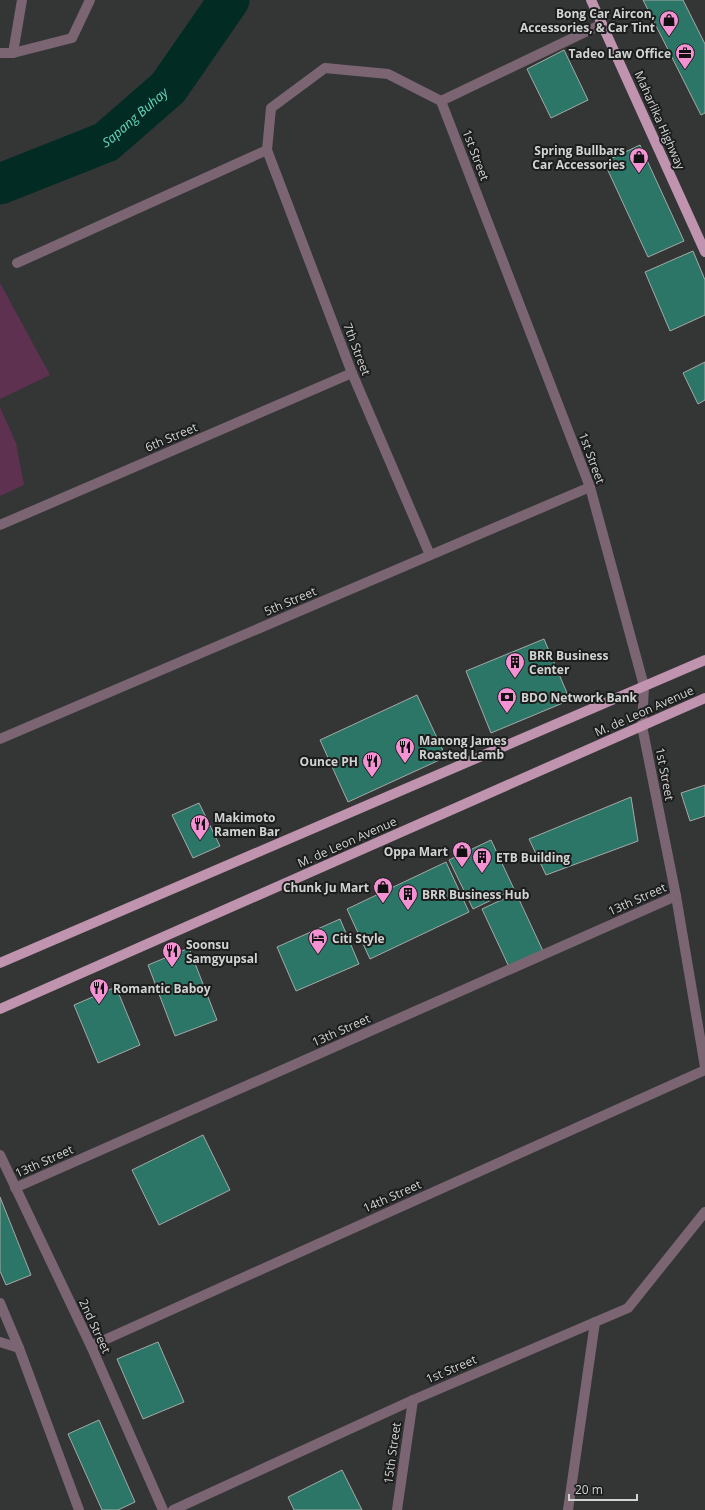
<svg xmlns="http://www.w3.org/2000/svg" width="705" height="1510" viewBox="0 0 705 1510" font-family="'Open Sans',sans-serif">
  <rect width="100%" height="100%" fill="#333635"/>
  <g fill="#5d314f">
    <polygon points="0,283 50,375 0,399"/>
    <polygon points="0,407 16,443 24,485 0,496"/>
  </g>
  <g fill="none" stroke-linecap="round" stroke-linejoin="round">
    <path stroke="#022b24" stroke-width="41" id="s1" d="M 0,184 L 106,142 L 168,88 L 229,0"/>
  </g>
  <g fill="#2b7667" stroke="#a6a9a8">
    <polygon points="643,0 683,0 705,44 705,113 701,115"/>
    <polygon points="564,50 588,100 551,118 527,69"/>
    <polygon points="640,145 684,241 648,257 604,162"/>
    <polygon points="693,251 705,280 705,315 670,331 645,272"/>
    <polygon points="705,362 705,400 698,404 683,373"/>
    <polygon points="544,639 570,700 491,733 466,671"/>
    <polygon points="417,695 446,757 348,802 320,740"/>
    <polygon points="705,785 705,816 690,821 681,793"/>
    <polygon points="631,797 638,841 546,875 529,839"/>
    <polygon points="199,803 220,846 193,858 172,815"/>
    <polygon points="491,840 514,889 473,909 449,860"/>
    <polygon points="446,862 469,912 370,959 347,909"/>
    <polygon points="516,893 543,951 509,967 482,909"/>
    <polygon points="340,919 359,964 296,991 277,947"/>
    <polygon points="189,948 217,1020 175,1036 148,965"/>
    <polygon points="116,987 140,1045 98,1063 74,1005"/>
    <polygon points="203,1135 230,1190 159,1225 132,1170"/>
    <polygon points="0,1197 31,1275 6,1285 0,1271"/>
    <polygon points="158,1342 184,1402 143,1419 117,1359"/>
    <polygon points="99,1420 135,1502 118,1510 102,1510 68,1434"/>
    <polygon points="342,1470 362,1510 294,1510 288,1497"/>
  </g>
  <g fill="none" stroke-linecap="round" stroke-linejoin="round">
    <g stroke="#7b6573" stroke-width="10">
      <polyline points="0,53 13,53 72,38 90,0"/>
      <polyline points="13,53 22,0"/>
      <polyline points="441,101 602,24"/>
      <polyline points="17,263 267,150"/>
      <polyline points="0,525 352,373"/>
      <polyline points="430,555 352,373 267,150 271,108 325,68 388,74 441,101 590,487 644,686 642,726 676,896 705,1067"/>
      <polyline points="0,739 590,487"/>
      <polyline points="0,1155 91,1346 163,1510"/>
      <polyline points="15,1188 676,896"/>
      <polyline points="0,1303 19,1348 79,1510"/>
      <polyline points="0,1342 19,1348"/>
      <polyline points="91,1346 705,1070"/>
      <polyline points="173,1510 413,1400 628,1308 705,1212"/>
      <polyline points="397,1510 413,1400"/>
      <polyline points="568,1510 595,1322"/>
    </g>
    <g stroke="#c093af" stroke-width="10">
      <polyline points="591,0 705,252"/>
      <polyline points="0,963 705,660"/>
      <polyline points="0,1009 705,698"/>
    </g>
  </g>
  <defs>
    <symbol id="shop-pin" viewBox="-11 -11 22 30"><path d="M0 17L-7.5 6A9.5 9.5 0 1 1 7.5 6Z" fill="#f491d3" stroke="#1c1d1d"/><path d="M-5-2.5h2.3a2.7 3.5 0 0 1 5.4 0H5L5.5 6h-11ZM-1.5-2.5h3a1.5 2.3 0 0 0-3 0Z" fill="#111"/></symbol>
    <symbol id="office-pin" viewBox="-11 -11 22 30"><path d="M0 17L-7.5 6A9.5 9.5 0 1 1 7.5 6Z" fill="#f491d3" stroke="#1c1d1d"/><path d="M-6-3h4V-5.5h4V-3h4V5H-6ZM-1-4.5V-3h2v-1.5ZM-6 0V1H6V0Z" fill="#111"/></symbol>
    <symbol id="building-pin" viewBox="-11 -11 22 30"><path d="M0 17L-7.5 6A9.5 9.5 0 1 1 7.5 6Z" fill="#f491d3" stroke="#1c1d1d"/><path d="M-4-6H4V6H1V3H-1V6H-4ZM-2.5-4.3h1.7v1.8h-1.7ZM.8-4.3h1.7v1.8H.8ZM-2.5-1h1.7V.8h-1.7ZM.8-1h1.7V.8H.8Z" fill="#111"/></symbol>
    <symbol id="bank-pin" viewBox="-11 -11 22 30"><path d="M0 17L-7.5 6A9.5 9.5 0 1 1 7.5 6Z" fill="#f491d3" stroke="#1c1d1d"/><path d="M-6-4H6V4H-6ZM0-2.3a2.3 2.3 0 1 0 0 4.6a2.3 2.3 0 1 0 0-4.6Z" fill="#111"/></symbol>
    <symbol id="restaurant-pin" viewBox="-11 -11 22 30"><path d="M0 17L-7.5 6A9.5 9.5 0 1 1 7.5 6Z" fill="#f491d3" stroke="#1c1d1d"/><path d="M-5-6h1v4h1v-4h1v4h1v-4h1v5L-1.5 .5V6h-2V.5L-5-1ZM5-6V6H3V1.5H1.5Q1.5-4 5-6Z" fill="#111"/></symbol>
    <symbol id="hotel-pin" viewBox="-11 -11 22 30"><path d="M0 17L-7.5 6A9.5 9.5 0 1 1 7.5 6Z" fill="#f491d3" stroke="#1c1d1d"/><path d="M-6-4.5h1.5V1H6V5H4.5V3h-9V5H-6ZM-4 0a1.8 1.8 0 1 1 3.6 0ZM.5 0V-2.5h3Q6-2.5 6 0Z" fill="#111"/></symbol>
  </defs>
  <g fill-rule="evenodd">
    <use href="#shop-pin" x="658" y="9" width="22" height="30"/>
    <use href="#office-pin" x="674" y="42" width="22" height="30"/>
    <use href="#shop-pin" x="628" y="146" width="22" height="30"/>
    <use href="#building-pin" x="504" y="651" width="22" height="30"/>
    <use href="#bank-pin" x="496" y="686" width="22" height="30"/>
    <use href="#restaurant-pin" x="394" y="736" width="22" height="30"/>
    <use href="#restaurant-pin" x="361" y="750" width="22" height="30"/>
    <use href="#restaurant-pin" x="189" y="813" width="22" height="30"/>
    <use href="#shop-pin" x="451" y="840" width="22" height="30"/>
    <use href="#building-pin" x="471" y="846" width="22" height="30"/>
    <use href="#shop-pin" x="372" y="876" width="22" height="30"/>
    <use href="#building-pin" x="397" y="883" width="22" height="30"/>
    <use href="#hotel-pin" x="307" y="927" width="22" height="30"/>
    <use href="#restaurant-pin" x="161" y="940" width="22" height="30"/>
    <use href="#restaurant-pin" x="88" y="977" width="22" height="30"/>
  </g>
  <g text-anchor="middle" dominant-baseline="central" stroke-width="4" stroke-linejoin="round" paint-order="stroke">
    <g font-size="12" font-weight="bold" fill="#d2d4d4" stroke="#1c1d1d" text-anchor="start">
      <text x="655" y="13" text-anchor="end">Bong Car Aircon,<tspan x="655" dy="14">Accessories, &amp; Car Tint</tspan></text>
      <text x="671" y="53" text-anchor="end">Tadeo Law Office</text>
      <text x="625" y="150" text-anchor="end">Spring Bullbars<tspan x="625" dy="14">Car Accessories</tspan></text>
      <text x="529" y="655">BRR Business<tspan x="529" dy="14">Center</tspan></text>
      <text x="521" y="697">BDO Network Bank</text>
      <text x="419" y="740">Manong James<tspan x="419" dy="14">Roasted Lamb</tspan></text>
      <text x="358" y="761" text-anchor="end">Ounce PH</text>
      <text x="214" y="817">Makimoto<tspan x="214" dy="14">Ramen Bar</tspan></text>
      <text x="448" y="851" text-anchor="end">Oppa Mart</text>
      <text x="496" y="857">ETB Building</text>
      <text x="369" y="887" text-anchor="end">Chunk Ju Mart</text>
      <text x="422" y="894">BRR Business Hub</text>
      <text x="332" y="938">Citi Style</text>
      <text x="186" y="944">Soonsu<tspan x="186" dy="14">Samgyupsal</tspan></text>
      <text x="113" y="988">Romantic Baboy</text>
    </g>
    <g font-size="12" fill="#d2d4d4" stroke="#1c1d1d">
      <text transform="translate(660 120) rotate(66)">Maharlika Highway</text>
      <text transform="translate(476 155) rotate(69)">1st Street</text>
      <text transform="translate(357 349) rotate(69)">7th Street</text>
      <text transform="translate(171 437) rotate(-23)">6th Street</text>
      <text transform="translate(592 458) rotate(70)">1st Street</text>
      <text transform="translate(290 601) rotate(-23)">5th Street</text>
      <text transform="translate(644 711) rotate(-24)">M. de Leon Avenue</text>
      <text transform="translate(665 774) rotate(79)">1st Street</text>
      <text transform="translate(347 842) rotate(-24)">M. de Leon Avenue</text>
      <text transform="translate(637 899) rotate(-24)">13th Street</text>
      <text transform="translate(341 1030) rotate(-24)">13th Street</text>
      <text transform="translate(44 1161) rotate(-24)">13th Street</text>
      <text transform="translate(392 1196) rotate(-24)">14th Street</text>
      <text transform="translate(95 1326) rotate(65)">2nd Street</text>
      <text transform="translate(451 1369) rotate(-23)">1st Street</text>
      <text transform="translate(392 1453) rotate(-82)">15th Street</text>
    </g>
    <g font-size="13" font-style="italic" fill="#68d6be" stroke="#1c1d1d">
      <text stroke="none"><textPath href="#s1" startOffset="152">Sapang Buhay</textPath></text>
    </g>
  </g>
  <path d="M569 1494v6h68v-6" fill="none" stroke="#d2d4d4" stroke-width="2"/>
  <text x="575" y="1494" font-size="12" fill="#d2d4d4" stroke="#1c1d1d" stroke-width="3" paint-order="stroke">20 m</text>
</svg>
